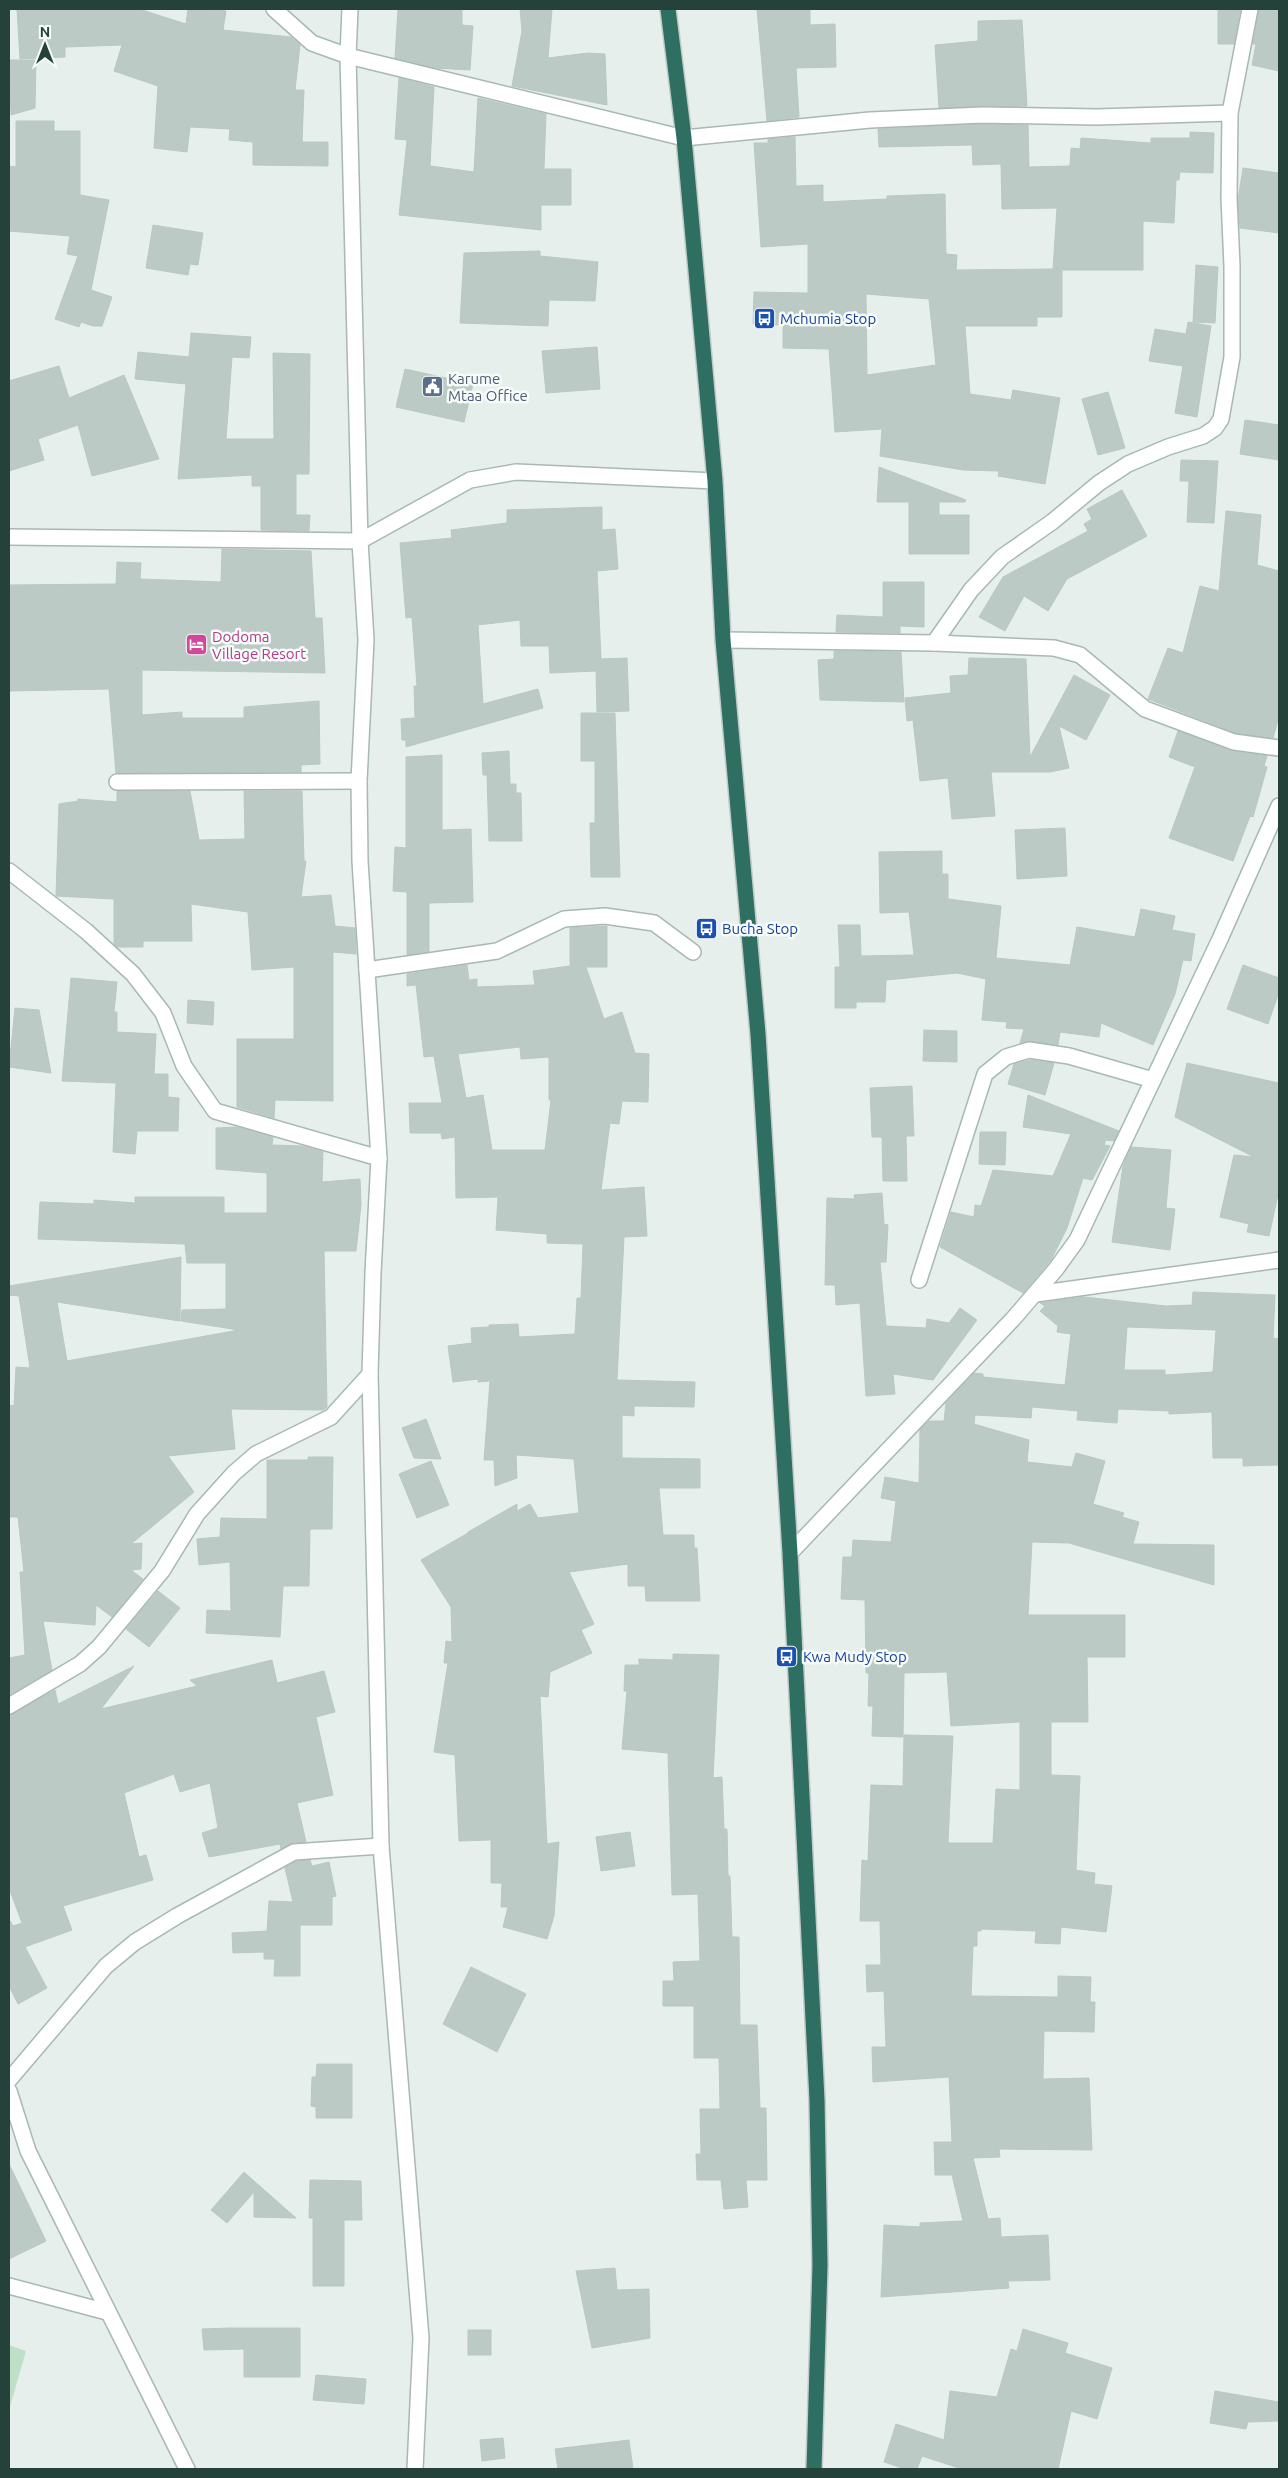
<svg xmlns="http://www.w3.org/2000/svg" width="1288" height="2478" viewBox="0 0 1288 2478" font-family="Ubuntu,sans-serif">
  <rect width="100%" height="100%" fill="#e6efeb"/>
  <polygon fill="#bfe0c8" points="9,2345 26,2351 9,2410"/>
  <g fill="#bbcac4" stroke="#b8c9c2" fill-rule="evenodd">
    <polygon points="17,9 139,9 186,24 188,9 210,9 226,11 223,30 291,37 300,45 295,90 304,90 302,142 328,142 328,166 253,165 253,142 229,140 230,129 190,127 187,152 154,148 158,86 114,71 122,45 65,47 65,57 20,59"/>
    <polygon points="398,9 462,9 462,25 473,26 470,70 435,68 395,58"/>
    <polygon points="520,9 552,9 548,58 588,53 605,54 607,105 512,86 522,31"/>
    <polygon points="757,9 810,9 810,25 835,24 836,67 796,68 799,117 767,121"/>
    <polygon points="1218,9 1240,9 1234,44 1218,44"/>
    <polygon points="1259,9 1279,9 1279,71 1252,65 1256,44 1253,44"/>
    <polygon points="1022,20 1027,106 939,108 935,45 978,41 978,21"/>
    <polygon points="9,60 36,60 35,108 11,115"/>
    <polygon points="399,78 434,87 430,166 474,172 478,98 546,114 544,169 571,169 571,205 541,205 541,230 399,215 407,140 395,139"/>
    <polygon points="16,121 54,121 54,131 80,131 80,195 109,200 91,290 112,297 102,326 93,326 81,322 79,327 55,319 78,256 67,254 70,236 9,231 9,166 16,167"/>
    <path d="M 982,124 L 1028,125 L 1029,167 L 1070,166 L 1071,148 L 1080,149 L 1081,138 L 1151,143 L 1151,138 L 1190,138 L 1190,132 L 1214,133 L 1213,173 L 1180,172 L 1179,180 L 1176,180 L 1174,223 L 1143,221 L 1143,270 L 1062,270 L 1062,317 L 1037,317 L 1037,326 L 965,326 L 970,394 L 1011,400 L 1013,390 L 1060,398 L 1045,484 L 998,476 L 999,471 L 963,470 L 880,456 L 882,429 L 835,432 L 829,349 L 783,348 L 783,325 L 753,324 L 754,292 L 808,293 L 808,244 L 761,247 L 754,143 L 768,143 L 768,139 L 795,137 L 796,186 L 823,185 L 823,202 L 887,199 L 887,196 L 945,194 L 946,254 L 957,255 L 956,270 L 1053,269 L 1057,208 L 1002,209 L 1001,164 L 973,165 L 972,145 L 879,147 L 878,129 ZM 866,294 L 929,299 L 936,365 L 867,375 Z"/>
    <polygon points="1243,168 1279,173 1279,233 1240,228 1238,200"/>
    <polygon points="153,225 203,233 198,265 190,264 188,275 146,268"/>
    <polygon points="540,251 540,256 598,262 595,301 549,300 548,326 460,323 464,253"/>
    <polygon points="1196,265 1218,267 1215,323 1193,322"/>
    <polygon points="1188,322 1211,326 1197,417 1175,413 1183,366 1149,361 1155,329 1186,334"/>
    <polygon points="191,333 251,337 249,358 232,357 226,439 274,439 273,353 310,354 309,474 296,474 296,515 310,515 309,531 261,530 261,486 252,486 252,475 178,479 186,384 135,379 138,352 189,357"/>
    <polygon points="597,347 600,389 546,393 542,351"/>
    <polygon points="59,366 69,398 124,375 159,459 92,476 78,425 38,439 44,460 9,471 9,381"/>
    <polygon points="405,369 473,384 464,422 396,407"/>
    <polygon points="1108,392 1125,448 1098,455 1082,399"/>
    <polygon points="1245,420 1279,425 1279,460 1240,454"/>
    <polygon points="1181,460 1218,461 1214,523 1187,522 1189,481 1180,481"/>
    <polygon points="879,467 966,500 965,502 939,502 939,515 969,515 969,554 909,554 909,502 877,502"/>
    <polygon points="1122,490 1147,536 1067,579 1048,611 1024,596 1005,631 979,617 1003,577 1088,531 1084,524 1092,519 1087,509"/>
    <polygon points="602,507 602,530 615,529 618,569 597,571 601,659 627,658 629,711 597,712 596,671 550,673 549,646 521,646 520,620 478,625 483,704 538,689 543,708 406,747 406,740 402,740 401,719 415,718 414,686 417,686 412,617 406,618 400,543 452,538 451,530 507,523 507,510"/>
    <polygon points="1226,511 1261,515 1257,565 1279,571 1279,716 1273,738 1236,733 1148,699 1168,648 1183,653 1200,586 1219,591"/>
    <polygon points="222,549 311,551 315,618 322,618 325,673 142,670 142,715 182,712 182,718 244,718 244,707 319,701 320,764 301,765 301,772 116,773 109,689 9,691 9,585 116,584 117,562 141,563 140,579 221,582"/>
    <polygon points="883,582 924,582 924,627 900,626 900,633 836,632 837,615 883,617"/>
    <polygon points="834,651 901,652 904,702 820,700 818,660 834,659"/>
    <polygon points="969,658 1026,659 1030,757 1074,675 1110,695 1086,740 1059,726 1069,768 1050,772 991,772 995,816 952,819 948,778 920,781 913,720 907,721 905,698 951,693 950,676 968,675"/>
    <polygon points="581,713 615,713 620,877 591,877 590,823 595,823 595,761 581,761"/>
    <polygon points="1178,731 1231,751 1267,756 1264,766 1267,767 1253,817 1250,816 1233,861 1169,838 1195,767 1169,757"/>
    <polygon points="509,751 510,784 516,784 516,793 521,793 522,841 489,841 487,775 483,775 482,753"/>
    <polygon points="442,755 442,830 471,829 473,902 429,903 429,952 407,955 407,892 393,891 395,847 406,848 406,757"/>
    <polygon points="117,791 190,791 199,840 245,839 244,791 302,791 304,861 306,861 301,897 331,895 335,926 355,928 356,954 333,952 333,1101 275,1100 274,1118 237,1107 237,1039 294,1039 294,967 252,970 248,912 191,904 192,941 143,941 143,947 117,947 114,944 114,899 56,896 59,804 78,801 78,799 117,802"/>
    <polygon points="1065,828 1067,876 1017,879 1015,830"/>
    <polygon points="942,851 942,874 948,874 948,899 1001,906 996,958 1070,965 1077,927 1135,937 1141,909 1175,916 1172,930 1195,934 1191,961 1183,960 1175,994 1153,1045 1101,1023 1099,1037 1060,1032 1058,1045 1030,1041 1020,1043 1024,1029 1006,1028 1007,1022 982,1020 986,979 957,973 886,980 885,1002 856,1002 856,1008 835,1008 835,967 840,967 838,925 860,925 861,956 914,955 909,912 880,913 879,852"/>
    <path d="M 607,926 L 607,967 L 586,967 L 604,1019 L 622,1012 L 635,1053 L 649,1054 L 648,1102 L 622,1101 L 619,1124 L 610,1123 L 601,1190 L 644,1187 L 647,1236 L 624,1237 L 617,1380 L 695,1382 L 694,1407 L 634,1406 L 634,1416 L 622,1415 L 622,1458 L 700,1459 L 700,1488 L 659,1488 L 663,1535 L 694,1535 L 694,1548 L 697,1548 L 700,1601 L 646,1601 L 645,1586 L 628,1586 L 628,1564 L 569,1572 L 594,1624 L 581,1630 L 592,1653 L 550,1672 L 548,1697 L 540,1696 L 547,1844 L 559,1842 L 554,1916 L 547,1939 L 503,1927 L 508,1907 L 501,1907 L 502,1883 L 491,1883 L 491,1840 L 459,1841 L 455,1755 L 434,1752 L 448,1663 L 444,1663 L 446,1641 L 452,1642 L 451,1607 L 421,1560 L 468,1533 L 468,1534 L 468,1532 L 517,1504 L 517,1511 L 530,1504 L 538,1518 L 579,1513 L 574,1459 L 516,1455 L 517,1478 L 495,1486 L 494,1460 L 484,1460 L 490,1381 L 478,1382 L 478,1379 L 453,1382 L 448,1346 L 472,1343 L 471,1328 L 489,1327 L 489,1325 L 518,1324 L 519,1337 L 575,1334 L 577,1298 L 581,1298 L 583,1244 L 547,1243 L 547,1234 L 496,1230 L 498,1197 L 456,1198 L 455,1137 L 442,1139 L 441,1133 L 410,1133 L 409,1103 L 442,1103 L 434,1056 L 424,1057 L 416,985 L 407,986 L 407,974 L 467,965 L 469,980 L 477,979 L 477,987 L 535,985 L 533,971 L 570,966 L 570,928 ZM 520,1047 L 521,1059 L 549,1057 L 549,1100 L 551,1100 L 545,1150 L 492,1150 L 483,1095 L 466,1098 L 458,1054 Z"/>
    <polygon points="1243,965 1279,978 1279,992 1268,1024 1227,1009"/>
    <polygon points="71,978 117,982 114,1012 117,1012 117,1032 156,1034 154,1074 168,1074 168,1097 179,1098 178,1131 137,1131 135,1154 113,1152 116,1083 62,1081"/>
    <polygon points="188,1000 214,1002 213,1025 187,1023"/>
    <polygon points="15,1008 39,1010 51,1073 9,1067"/>
    <polygon points="924,1030 957,1031 957,1062 923,1061"/>
    <polygon points="1030,1060 1054,1063 1045,1095 1008,1084 1014,1064"/>
    <polygon points="1187,1063 1279,1083 1279,1190 1269,1236 1247,1232 1249,1224 1220,1217 1234,1155 1254,1157 1175,1117"/>
    <polygon points="912,1086 914,1136 906,1136 907,1181 883,1181 882,1137 872,1137 870,1088"/>
    <polygon points="1028,1095 1119,1131 1114,1141 1106,1140 1104,1145 1110,1146 1092,1180 1083,1178 1067,1228 1051,1260 1023,1293 940,1247 951,1212 974,1217 975,1205 981,1206 993,1170 1053,1176 1071,1134 1023,1127"/>
    <polygon points="237,1127 273,1137 272,1145 302,1146 323,1152 322,1182 360,1179 361,1205 356,1251 324,1251 327,1407 323,1410 231,1409 235,1449 168,1456 194,1492 131,1544 142,1543 141,1569 131,1570 143,1579 112,1617 96,1605 95,1625 43,1621 52,1670 9,1695 9,1658 25,1655 20,1572 24,1572 18,1517 9,1517 9,1405 14,1406 16,1367 30,1368 19,1296 9,1295 9,1286 181,1257 180,1321 57,1302 67,1361 239,1330 181,1321 182,1310 226,1309 226,1263 187,1263 185,1244 38,1239 40,1202 94,1204 94,1200 135,1203 135,1197 224,1197 224,1213 267,1213 267,1173 216,1169 216,1128"/>
    <polygon points="980,1132 1006,1132 1005,1165 979,1164"/>
    <polygon points="1131,1147 1171,1150 1166,1208 1175,1209 1170,1250 1112,1242 1123,1166"/>
    <polygon points="882,1193 884,1224 888,1225 886,1262 880,1262 886,1326 926,1328 927,1319 949,1323 960,1308 977,1320 933,1380 893,1374 895,1394 866,1396 860,1303 836,1305 835,1285 825,1285 827,1198 855,1199 854,1195"/>
    <path d="M 1193,1292 L 1275,1295 L 1273,1338 L 1279,1339 L 1279,1465 L 1243,1466 L 1243,1458 L 1213,1458 L 1212,1412 L 1169,1414 L 1169,1411 L 1118,1409 L 1117,1423 L 1077,1420 L 1078,1411 L 1032,1407 L 1031,1418 L 975,1415 L 974,1424 L 1029,1440 L 1027,1462 L 1072,1467 L 1076,1453 L 1105,1461 L 1093,1504 L 1124,1513 L 1122,1517 L 1139,1522 L 1133,1544 L 1214,1545 L 1214,1585 L 1069,1543 L 1032,1542 L 1028,1615 L 1125,1615 L 1125,1657 L 1087,1657 L 1088,1722 L 1051,1722 L 1051,1775 L 1080,1776 L 1076,1870 L 1095,1873 L 1094,1884 L 1112,1886 L 1106,1932 L 1061,1927 L 1060,1944 L 1035,1943 L 1036,1931 L 981,1929 L 981,1931 L 977,1931 L 977,1946 L 973,1946 L 971,1996 L 1058,1997 L 1058,1976 L 1091,1977 L 1090,2002 L 1095,2002 L 1094,2032 L 1044,2031 L 1043,2079 L 1089,2078 L 1092,2150 L 999,2149 L 1000,2157 L 973,2158 L 988,2219 L 1000,2218 L 1001,2237 L 1048,2235 L 1050,2280 L 1008,2281 L 1009,2288 L 881,2297 L 884,2225 L 920,2227 L 920,2223 L 963,2221 L 952,2175 L 935,2175 L 934,2142 L 952,2142 L 949,2077 L 873,2082 L 872,2047 L 886,2047 L 884,1991 L 867,1992 L 866,1965 L 881,1965 L 880,1921 L 860,1921 L 862,1860 L 868,1861 L 871,1785 L 903,1786 L 904,1735 L 953,1736 L 948,1843 L 993,1843 L 996,1789 L 1020,1790 L 1020,1722 L 951,1726 L 947,1672 L 904,1673 L 903,1737 L 872,1736 L 873,1706 L 868,1706 L 869,1673 L 866,1673 L 865,1600 L 841,1599 L 843,1557 L 852,1557 L 853,1540 L 891,1542 L 896,1501 L 881,1498 L 885,1477 L 919,1483 L 920,1430 L 929,1421 L 944,1421 L 946,1403 L 974,1373 L 983,1374 L 983,1377 L 1065,1385 L 1071,1334 L 1057,1332 L 1058,1326 L 1040,1311 L 1045,1306 L 1040,1303 L 1084,1297 L 1166,1306 L 1192,1305 ZM 1127,1327 L 1216,1330 L 1213,1372 L 1165,1375 L 1165,1370 L 1124,1370 Z"/>
    <polygon points="426,1419 441,1459 414,1458 402,1428"/>
    <polygon points="308,1457 333,1457 332,1529 310,1529 309,1586 283,1586 280,1637 206,1633 207,1610 231,1611 230,1562 199,1565 197,1539 220,1537 221,1518 267,1519 267,1460 308,1460"/>
    <polygon points="431,1461 449,1505 417,1518 399,1474"/>
    <polygon points="158,1591 180,1608 149,1647 126,1629"/>
    <polygon points="673,1654 719,1655 713,1778 722,1777 724,1829 727,1829 728,1876 730,1876 732,1937 739,1937 740,2025 757,2025 760,2108 766,2108 767,2180 746,2180 748,2207 724,2209 721,2180 697,2180 696,2154 701,2154 700,2109 720,2109 719,2058 694,2058 694,2006 663,2006 663,1981 674,1981 673,1962 700,1961 698,1894 672,1895 668,1753 622,1749 627,1691 624,1691 625,1665 639,1665 639,1659 673,1660"/>
    <polygon points="272,1660 277,1683 324,1671 335,1712 316,1717 333,1795 297,1803 306,1842 293,1843 281,1849 280,1844 209,1857 202,1833 218,1828 210,1783 180,1792 174,1774 124,1793 139,1857 146,1855 153,1880 63,1906 72,1930 25,1947 47,1988 18,2004 9,1986 9,1919 13,1926 22,1923 9,1888 9,1715 55,1690 58,1704 134,1666 101,1709 197,1686 190,1680"/>
    <polygon points="630,1832 635,1866 601,1871 596,1837"/>
    <polygon points="310,1860 312,1866 329,1862 336,1896 332,1897 332,1925 300,1925 300,1976 274,1976 275,1959 264,1959 264,1952 233,1953 232,1933 267,1931 269,1901 293,1902 285,1868 297,1861"/>
    <polygon points="471,1967 526,1994 497,2052 443,2024"/>
    <polygon points="317,2064 352,2064 352,2118 316,2118 316,2107 311,2106 312,2077 316,2077"/>
    <polygon points="9,2164 46,2241 9,2259"/>
    <polygon points="244,2172 254,2181 296,2218 254,2217 254,2192 227,2223 211,2210"/>
    <polygon points="310,2180 361,2181 362,2220 344,2220 344,2286 313,2286 313,2218 309,2218"/>
    <polygon points="615,2268 617,2290 649,2289 650,2338 592,2348 576,2271"/>
    <polygon points="232,2328 300,2328 300,2377 244,2377 244,2349 204,2350 202,2329"/>
    <polygon points="1023,2329 1068,2343 1065,2353 1112,2368 1097,2419 1071,2411 1058,2469 962,2469 922,2456 917,2469 905,2469 884,2462 896,2424 944,2440 950,2391 997,2397 1011,2349 1017,2351"/>
    <rect x="468" y="2330" width="23" height="25"/>
    <polygon points="316,2375 366,2379 364,2404 313,2400"/>
    <polygon points="1215,2391 1279,2402 1279,2421 1248,2422 1246,2429 1210,2423"/>
    <polygon points="503,2438 505,2458 482,2461 480,2440"/>
    <polygon points="629,2440 633,2469 558,2469 555,2449"/>
  </g>
  <g fill="none" stroke-linecap="round" stroke-linejoin="round">
    <defs>
      <g id="minor">
        <polyline points="274,9 312,43 348,56 684,138 870,120 982,115 1097,117 1230,113"/>
        <polyline points="350,9 348,56 360,541 366,640 359,781 360,861 379,1158 373,1273 370,1374 381,1846 421,2338 415,2469"/>
        <polyline points="9,537 360,541 470,480 516,472 715,481"/>
        <polyline points="723,640 934,643 1054,648 1080,655 1145,709 1234,742 1279,748"/>
        <polyline points="934,643 971,590 1002,557 1052,522 1099,483 1128,464 1168,447 1203,436 1215,428 1221,419 1232,357 1232,266 1229,198 1230,113 1250,9"/>
        <polyline points="117,782 359,781"/>
        <polyline points="9,871 86,931 133,974 163,1013 184,1066 215,1111 379,1158"/>
        <polyline points="367,970 497,951 564,919 605,916 654,923 693,952"/>
        <polyline points="919,1280 985,1074 1006,1057 1029,1050 1069,1056 1153,1080"/>
        <polyline points="1036,1294 1279,1260"/>
        <polyline points="790,1553 1013,1319 1056,1269 1077,1240 1220,939 1279,806"/>
        <polyline points="9,1706 80,1664 99,1647 162,1571 197,1514 234,1473 256,1454 331,1417 370,1374"/>
        <polyline points="9,2080 106,1966 135,1942 177,1916 294,1852 381,1846"/>
        <polyline points="9,2091 28,2151 187,2469"/>
        <polyline points="9,2286 107,2312"/>
      </g>
      <polyline id="highway" points="668,9 684,138 715,481 723,640 758,1034 790,1553 817,2100 820,2265 814,2469"/>
    </defs>
    <use href="#minor" stroke="#a8b8b2" stroke-width="18"/>
    <use href="#highway" stroke="#c2cac8" stroke-width="18"/>
    <use href="#minor" stroke="#fff" stroke-width="15"/>
    <use href="#highway" stroke="#2f6f62" stroke-width="15"/>
  </g>
  <defs>
    <symbol id="bus-square" viewBox="-11 -11 22 22"><rect x="-9" y="-9" width="18" height="18" rx="4" fill="#1a4fb4" stroke="#f7fbf9"/><path d="M-5-6H5V4H4V6H2V4H-2V6H-4V4H-5ZM-3.5-4V0h7V-4ZM-3.5 1.2v1.5H-2V1.2ZM2 1.2v1.5H3.5V1.2Z" fill="#fff"/></symbol>
    <symbol id="civic-square" viewBox="-11 -11 22 22"><rect x="-9" y="-9" width="18" height="18" rx="4" fill="#5c6f8a" stroke="#f7fbf9"/><path d="M-.6-6.5H3V-4.5H.6V-3L4-1V1h2V6H-6V1h2V-1L-.6-3ZM-1.2 2.5V6h2.4V2.5Z" fill="#fff"/></symbol>
    <symbol id="hotel-square" viewBox="-11 -11 22 22"><rect x="-9" y="-9" width="18" height="18" rx="4" fill="#d1479c" stroke="#f7fbf9"/><path d="M-6-4.5h1.5V1H6V5H4.5V3h-9V5H-6ZM-4 0a1.8 1.8 0 1 1 3.6 0ZM.5 0V-2.5h3Q6-2.5 6 0Z" fill="#fff"/></symbol>
  </defs>
  <g fill-rule="evenodd">
    <use href="#bus-square" x="752" y="306" width="25" height="25"/>
    <use href="#civic-square" x="420" y="374" width="25" height="25"/>
    <use href="#hotel-square" x="184" y="632" width="25" height="25"/>
    <use href="#bus-square" x="694" y="916" width="25" height="25"/>
    <use href="#bus-square" x="774" y="1644" width="25" height="25"/>
  </g>
  <g text-anchor="middle" dominant-baseline="central" stroke-width="5" stroke-linejoin="round" paint-order="stroke">
    <g font-size="15" fill="#164399" stroke="#f7fbf9" text-anchor="start">
      <text x="780" y="318">Mchumia Stop</text>
      <text x="722" y="928">Bucha Stop</text>
      <text x="803" y="1656">Kwa Mudy Stop</text>
    </g>
    <g font-size="15" fill="#4e5e75" stroke="#f7fbf9" text-anchor="start">
      <text x="448" y="378">Karume<tspan x="448" dy="17">Mtaa Office</tspan></text>
    </g>
    <g font-size="15" fill="#b23c85" stroke="#f7fbf9" text-anchor="start">
      <text x="212" y="636">Dodoma<tspan x="212" dy="17">Village Resort</tspan></text>
    </g>
  </g>
  <rect width="1288" height="2478" fill="none" stroke="#24423a" stroke-width="20"/>
  <g transform="translate(45 45)" stroke="#f7fbf9" stroke-width="4" paint-order="stroke">
  <path d="M0-4L9 19L0 12L-9 19Z" fill="#24423a"/>
  <text y="-8" font-size="14" font-weight="bold" text-anchor="middle" fill="#24423a">N</text>
  </g>
</svg>
